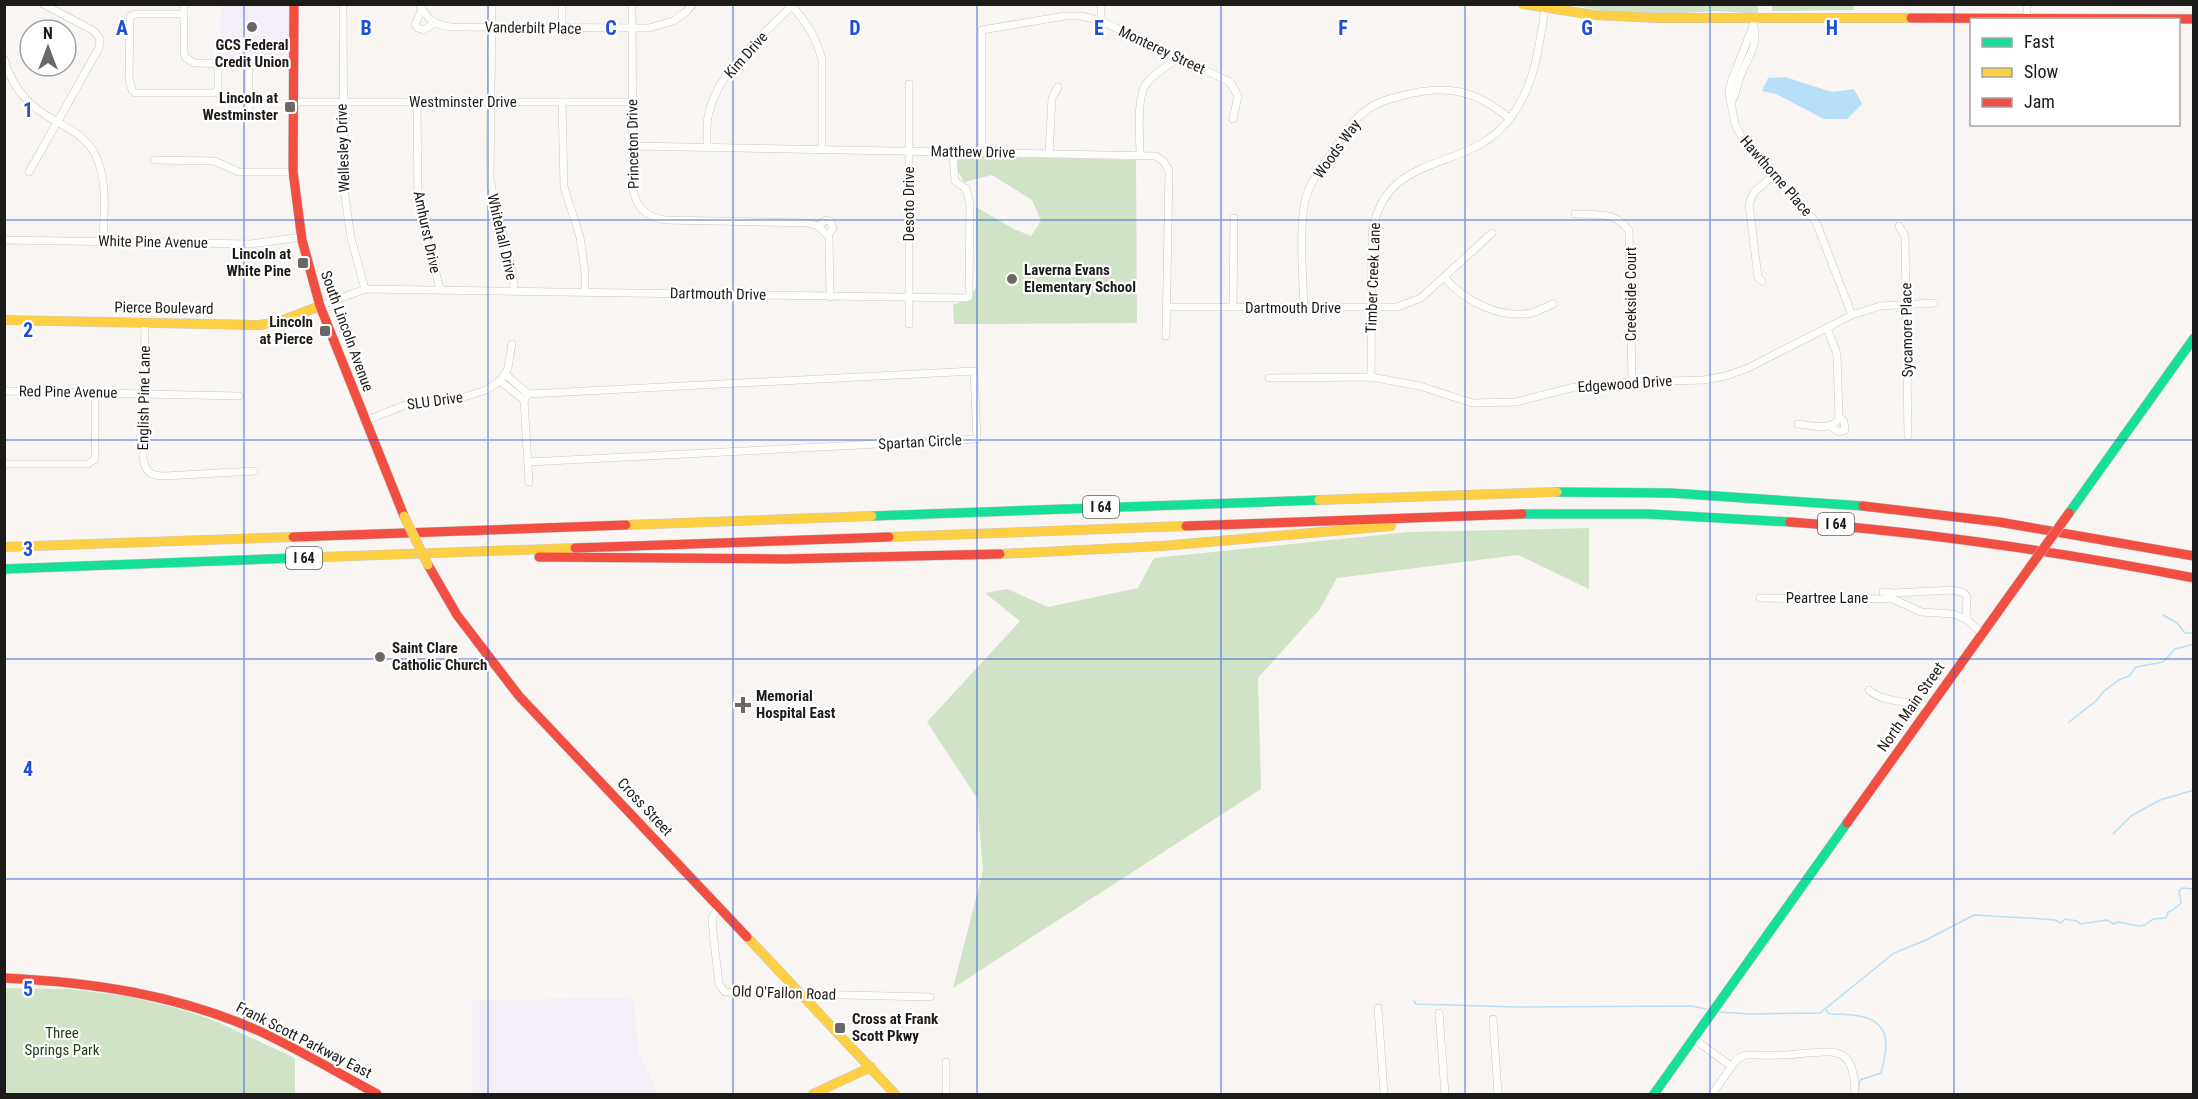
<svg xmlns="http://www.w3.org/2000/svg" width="2198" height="1099" viewBox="0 0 2198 1099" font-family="'Roboto Condensed',sans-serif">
  <rect width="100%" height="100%" fill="#f8f5f2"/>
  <g fill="#f5edf8">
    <polygon points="221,5 289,5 289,55 286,59 220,59"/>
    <polygon points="634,997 638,1053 659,1094 472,1094 472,1001"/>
  </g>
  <g fill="#d0e3c7">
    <polygon points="1570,5 1758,5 1758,14 1719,11 1650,15 1611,12"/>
    <polygon points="1772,5 1854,4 1854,10 1772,11"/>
    <polygon points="965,156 1136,160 1137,323 954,324 953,305 969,299 976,287 976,207 1014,229 1031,236 1041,221 1032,200 992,175 964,182 956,168 958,160"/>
    <polygon points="1589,528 1589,589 1518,555 1337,578 1320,609 1258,678 1261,789 953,988 983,871 977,798 927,722 1020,621 985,593 1007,589 1048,607 1138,588 1154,558 1409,532"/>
    <polygon points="5,988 69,989 126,996 176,1008 213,1020 295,1058 295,1094 5,1094"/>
  </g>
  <polygon fill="#b7dff8" points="1785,77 1832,92 1854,89 1862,104 1847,119 1824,119 1776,94 1762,91 1768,78"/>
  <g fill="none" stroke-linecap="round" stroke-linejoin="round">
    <g stroke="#b7dff8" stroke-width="1.5">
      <polyline points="2163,615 2177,623 2185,633 2194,633"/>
      <polyline points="2069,722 2096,701 2104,691 2119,680 2129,676 2136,667 2163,662 2175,649 2194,644"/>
      <polyline points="2113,834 2131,816 2160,800 2194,790"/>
      <polyline points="1414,1001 1416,1004 1517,1007 1691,1006 1706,1009"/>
      <path d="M 1826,1010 L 1829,1014 C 1853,1014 1886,1014 1886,1045 C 1886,1054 1883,1064 1881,1073 L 1860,1080 L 1858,1092"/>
      <polyline points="1720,1012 1750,1014 1820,1013 1894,953 1924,941 1974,915 2043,919 2055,920 2061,923 2065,919 2077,921 2080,924 2107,920 2114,924 2118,922 2139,926 2145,925 2153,919 2166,918 2168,912 2173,910 2181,903 2179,891 2182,888 2194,889"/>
    </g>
    <defs>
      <g id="street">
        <polyline points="184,4 184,53 186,58 194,63 238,64"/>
        <polyline points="343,4 344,190 351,238 365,289"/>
        <path d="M 419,4 C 427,19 434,25 451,27 L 649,28 L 673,21 L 686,12 L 693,4"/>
        <path d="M 492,4 L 490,178 C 495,216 512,252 514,290"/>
        <path d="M 632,4 L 633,188 C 636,208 645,216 665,220 L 808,223 L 818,226 L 829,237 L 830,297"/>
        <path d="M 790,4 C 805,20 817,38 822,60 L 822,149"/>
        <polyline points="1101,4 1101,21"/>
        <polyline points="2027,4 2027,18"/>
        <polyline points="422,10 415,24 418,28 424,30 435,23"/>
        <polyline points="184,14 136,14 130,16 129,79 132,90 135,93 215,93 218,89 218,63"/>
        <polyline points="1755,18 1753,26 1731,82 1729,93 1735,124 1745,144 1816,222 1852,315"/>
        <polyline points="562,28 562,4"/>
        <path d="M 4,59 C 10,79 20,96 37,109 C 56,124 83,131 95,154 C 108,180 104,213 103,241"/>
        <polyline points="294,102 632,102"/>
        <polyline points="417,102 418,202 440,289"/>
        <polyline points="562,102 564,187 580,237 585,272 585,292"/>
        <path d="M 1731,102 C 1737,94 1736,88 1739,80 C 1744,64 1761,42 1753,26"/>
        <polyline points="249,111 249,64"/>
        <polyline points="633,146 1156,156 1164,162 1169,170 1166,336"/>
        <path d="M 707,147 C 707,139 707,131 707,123 C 713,74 759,39 792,6"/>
        <polyline points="982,152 982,30 1065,16 1081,16 1101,21 1230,82 1238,96 1233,119"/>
        <polyline points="1049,154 1052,98 1058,87"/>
        <path d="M 1140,155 C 1140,138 1136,98 1146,84 C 1154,73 1169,65 1180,57"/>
        <polyline points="154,160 214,161 239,172 293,172"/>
        <polyline points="29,172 99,48 100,39 94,31 43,4"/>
        <path d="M 1575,214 C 1597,215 1616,211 1629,231 L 1632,382"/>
        <polyline points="818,226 826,220 830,221 833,228 828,235"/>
        <polyline points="1899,226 1905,236 1908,436"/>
        <polyline points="4,240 250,244 302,237"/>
        <path d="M 1445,278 C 1464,301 1500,319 1531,313 C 1538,311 1546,307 1553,304"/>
        <polyline points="1762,281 1758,277 1749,204 1754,192 1774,175"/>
        <polyline points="320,306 365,289 965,298 969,297 969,291 970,204 966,189 955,181 953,152"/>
        <polyline points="1168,307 1397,307 1421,298 1492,233"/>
        <polyline points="1233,307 1234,218"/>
        <path d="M 1304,308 C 1303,279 1298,220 1307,194 C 1312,179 1323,165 1332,152 C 1343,137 1352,120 1367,110 C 1377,102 1389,99 1401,96 C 1445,84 1475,89 1510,119"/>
        <path d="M 145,323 L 143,457 C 145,472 150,476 165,476 L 254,471"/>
        <polyline points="909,324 909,84"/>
        <polyline points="505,374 528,394 974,371 977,439 528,462"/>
        <path d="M 1371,377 L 1372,235 C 1384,147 1469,176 1511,117 C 1535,85 1539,47 1545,9"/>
        <polyline points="1269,378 1371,377 1420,386 1472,403 1516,402 1575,387 1632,382 1704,380 1726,376 1748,368 1852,315 1880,306 1934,303"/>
        <polyline points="500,381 524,400"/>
        <polyline points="4,391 239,396"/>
        <polyline points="528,394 524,400 529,482"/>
        <polyline points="365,421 410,403 455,400 486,390 500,381 505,374 508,368 512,344"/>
        <path d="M 1798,424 C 1811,425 1832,432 1839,418 L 1837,354 L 1827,328"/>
        <polyline points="1830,426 1839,432 1845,430 1844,422 1839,416"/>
        <polyline points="4,464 88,464 95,459 95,393"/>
        <polyline points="1883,592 1893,593 1954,590 1964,593 1967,597 1966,619 1982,633"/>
        <polyline points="1760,598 1893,599 1921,612 1953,614 1966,619"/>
        <path d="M 1869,690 C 1884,704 1910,700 1929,707"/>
        <polyline points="718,908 712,918 713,932 719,984 725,992 930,997"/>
        <polyline points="1378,1008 1384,1094"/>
        <polyline points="1439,1013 1445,1094"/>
        <polyline points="1493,1019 1498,1094"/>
        <polyline points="1694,1039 1731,1066"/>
        <polyline points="946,1094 946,1062"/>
        <path d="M 1712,1094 L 1737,1059 L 1745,1055 C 1762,1055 1779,1056 1797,1054 C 1836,1051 1854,1044 1855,1094"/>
      </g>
      <g id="fast">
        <polyline points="1557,492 1671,493 1863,506"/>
        <polyline points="2069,513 2194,338"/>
        <polyline points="1522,514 1649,514 1790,522"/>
        <polyline points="872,516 1319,500"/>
        <polyline points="4,569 323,557"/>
        <polyline points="1654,1094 1847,823"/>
      </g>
      <g id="slow">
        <polyline points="1523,4 1594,15 1658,18 1911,18"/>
        <polyline points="4,320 260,325 281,321 320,306"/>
        <polyline points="1319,500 1557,492"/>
        <polyline points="626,525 872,516"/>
        <polyline points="889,537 1186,526"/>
        <polyline points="4,547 293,537"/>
        <polyline points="1000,554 1162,546 1391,526"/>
        <polyline points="323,557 575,548"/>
        <polyline points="747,937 895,1094"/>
        <polyline points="813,1094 871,1067"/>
      </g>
      <g id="jam">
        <polyline points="294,4 293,171 302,240 320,306 404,516"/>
        <polyline points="1911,18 2194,19"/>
        <polyline points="1863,506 1999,522 2194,556"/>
        <path d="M 1790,522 C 1926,532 2061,552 2194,578"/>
        <polyline points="1186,526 1522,514"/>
        <polyline points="293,537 626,525"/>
        <polyline points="575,548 889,537"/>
        <polyline points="539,557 785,559 1000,554"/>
        <polyline points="428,565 457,615 519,696 747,937"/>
        <polyline points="1847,823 2030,567"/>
        <path d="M 4,978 C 92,982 178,995 259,1031 C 300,1050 338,1073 377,1094"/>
      </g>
    </defs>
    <use href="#street" stroke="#c9c7c5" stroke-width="8"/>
    <use href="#fast" stroke="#c9c7c5" stroke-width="10"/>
    <use href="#slow" stroke="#c9c7c5" stroke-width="10"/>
    <use href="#jam" stroke="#c9c7c5" stroke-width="10"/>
    <use href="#street" stroke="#fefefd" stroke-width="7"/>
    <use href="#fast" stroke="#16e098" stroke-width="9"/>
    <use href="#slow" stroke="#ffcf43" stroke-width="9"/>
    <use href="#jam" stroke="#f24e42" stroke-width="9"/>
    <defs>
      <polyline id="slow-bridge" points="404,516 428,565"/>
      <polyline id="jam-bridge" points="2030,567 2069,513"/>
    </defs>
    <use href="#slow-bridge" stroke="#c9c7c5" stroke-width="10" stroke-linecap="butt"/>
    <use href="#jam-bridge" stroke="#c9c7c5" stroke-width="10" stroke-linecap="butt"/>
    <use href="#slow-bridge" stroke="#ffcf43" stroke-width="9"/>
    <use href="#jam-bridge" stroke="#f24e42" stroke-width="9"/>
  </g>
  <path fill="none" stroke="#1d4ed8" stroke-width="1.5" stroke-opacity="0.55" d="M 244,4 L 244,1094M 488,4 L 488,1094M 733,4 L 733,1094M 977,4 L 977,1094M 1221,4 L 1221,1094M 1465,4 L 1465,1094M 1710,4 L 1710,1094M 1954,4 L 1954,1094M 4,220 L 2194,220M 4,440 L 2194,440M 4,659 L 2194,659M 4,879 L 2194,879"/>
  <g fill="#6a6765" stroke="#fff" stroke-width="2">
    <circle cx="252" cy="27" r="6"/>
    <rect x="284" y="101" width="12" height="12" rx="3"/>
    <rect x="297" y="257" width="12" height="12" rx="3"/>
    <circle cx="1012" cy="279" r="6"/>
    <rect x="319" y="325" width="12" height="12" rx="3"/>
    <circle cx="380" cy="657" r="6"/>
    <path d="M740 696h6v6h6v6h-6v6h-6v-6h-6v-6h6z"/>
    <rect x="834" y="1022" width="12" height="12" rx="3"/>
  </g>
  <g text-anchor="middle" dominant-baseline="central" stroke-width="4.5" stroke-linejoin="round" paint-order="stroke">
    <g fill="#fff" stroke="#615f5e" stroke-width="1.5">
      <rect x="1083" y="496" width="36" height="22" rx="4.5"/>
      <rect x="1818" y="513" width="36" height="22" rx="4.5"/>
      <rect x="286" y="547" width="36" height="22" rx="4.5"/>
    </g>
    <g font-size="14" font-weight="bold" fill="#1d1b19">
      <text x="1101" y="507">I 64</text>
      <text x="1836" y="524">I 64</text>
      <text x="304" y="558">I 64</text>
    </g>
    <g font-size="15" fill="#1d1b19" stroke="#fff">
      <text transform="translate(533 28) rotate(1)">Vanderbilt Place</text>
      <text transform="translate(1162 50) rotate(25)">Monterey Street</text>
      <text transform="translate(746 55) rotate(-48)">Kim Drive</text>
      <text x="463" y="102">Westminster Drive</text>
      <text transform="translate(633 144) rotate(-91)">Princeton Drive</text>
      <text transform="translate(343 148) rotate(-92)">Wellesley Drive</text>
      <text transform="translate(1337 149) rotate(-54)">Woods Way</text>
      <text transform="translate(973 152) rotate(1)">Matthew Drive</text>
      <text transform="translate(1776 176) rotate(49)">Hawthorne Place</text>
      <text transform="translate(909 204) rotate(-90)">Desoto Drive</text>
      <text transform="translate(427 232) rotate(78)">Amhurst Drive</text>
      <text transform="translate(502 237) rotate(77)">Whitehall Drive</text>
      <text transform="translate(153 242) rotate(1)">White Pine Avenue</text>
      <text transform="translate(1373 278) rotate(-88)">Timber Creek Lane</text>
      <text transform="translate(718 294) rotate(1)">Dartmouth Drive</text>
      <text transform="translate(1631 294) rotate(-90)">Creekside Court</text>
      <text transform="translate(164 308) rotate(1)">Pierce Boulevard</text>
      <text x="1293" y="308">Dartmouth Drive</text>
      <text transform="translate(1907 330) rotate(-91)">Sycamore Place</text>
      <text transform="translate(347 331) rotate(70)">South Lincoln Avenue</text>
      <text transform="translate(1625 384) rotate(-4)">Edgewood Drive</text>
      <text transform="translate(68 392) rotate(1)">Red Pine Avenue</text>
      <text transform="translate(144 398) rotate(-89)">English Pine Lane</text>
      <text transform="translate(435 401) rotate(-8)">SLU Drive</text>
      <text transform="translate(920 442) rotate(-3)">Spartan Circle</text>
      <text x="1827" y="598">Peartree Lane</text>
      <text transform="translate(1911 707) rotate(-55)">North Main Street</text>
      <text transform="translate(645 807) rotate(47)">Cross Street</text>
      <text transform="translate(784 993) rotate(2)">Old O'Fallon Road</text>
      <text transform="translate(304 1040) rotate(27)">Frank Scott Parkway East</text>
    </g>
    <g font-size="15" font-weight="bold" fill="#1d1b19" stroke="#fff" text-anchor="start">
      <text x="252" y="45" text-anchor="middle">GCS Federal<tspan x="252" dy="17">Credit Union</tspan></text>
      <text x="278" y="98" text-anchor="end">Lincoln at<tspan x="278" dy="17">Westminster</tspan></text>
      <text x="291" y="254" text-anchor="end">Lincoln at<tspan x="291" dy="17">White Pine</tspan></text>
      <text x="1024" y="270">Laverna Evans<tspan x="1024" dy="17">Elementary School</tspan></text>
      <text x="313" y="322" text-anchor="end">Lincoln<tspan x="313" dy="17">at Pierce</tspan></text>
      <text x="392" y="648">Saint Clare<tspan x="392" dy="17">Catholic Church</tspan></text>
      <text x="756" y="696">Memorial<tspan x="756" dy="17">Hospital East</tspan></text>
      <text x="852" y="1019">Cross at Frank<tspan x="852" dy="17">Scott Pkwy</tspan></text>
    </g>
    <g font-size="15" fill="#1f4210" stroke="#fff">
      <text x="62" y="1033">Three<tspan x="62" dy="17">Springs Park</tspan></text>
    </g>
  </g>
  <g font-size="20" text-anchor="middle" font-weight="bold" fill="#1d4ed8" stroke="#fff" stroke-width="4.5" stroke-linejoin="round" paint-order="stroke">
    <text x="122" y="35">A</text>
    <text x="366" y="35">B</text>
    <text x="611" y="35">C</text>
    <text x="855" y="35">D</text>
    <text x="1099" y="35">E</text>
    <text x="1343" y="35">F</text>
    <text x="1587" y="35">G</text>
    <text x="1832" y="35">H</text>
    <text x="28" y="117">1</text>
    <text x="28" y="337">2</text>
    <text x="28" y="556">3</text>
    <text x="28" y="776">4</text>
    <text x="28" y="996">5</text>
  </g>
  <rect width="2198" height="1099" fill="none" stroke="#1d1b19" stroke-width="12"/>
  <rect x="1970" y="18" width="210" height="108" fill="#ffffff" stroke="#a5a4a3" stroke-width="1.5"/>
  <rect x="1982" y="38" width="30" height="9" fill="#16e098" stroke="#a5a4a3" stroke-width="1.5"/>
  <text x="2024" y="48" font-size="18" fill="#1d1b19">Fast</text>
  <rect x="1982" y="68" width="30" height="9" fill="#ffcf43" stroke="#a5a4a3" stroke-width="1.5"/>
  <text x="2024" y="78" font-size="18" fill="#1d1b19">Slow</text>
  <rect x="1982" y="98" width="30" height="9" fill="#f24e42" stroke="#a5a4a3" stroke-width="1.5"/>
  <text x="2024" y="108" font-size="18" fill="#1d1b19">Jam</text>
  <g transform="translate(48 48)"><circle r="28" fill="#ffffff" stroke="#a5a4a3" stroke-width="1.5"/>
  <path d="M0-4.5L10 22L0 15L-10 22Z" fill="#6a6765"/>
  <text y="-9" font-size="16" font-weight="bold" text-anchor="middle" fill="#1d1b19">N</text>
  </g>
</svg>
